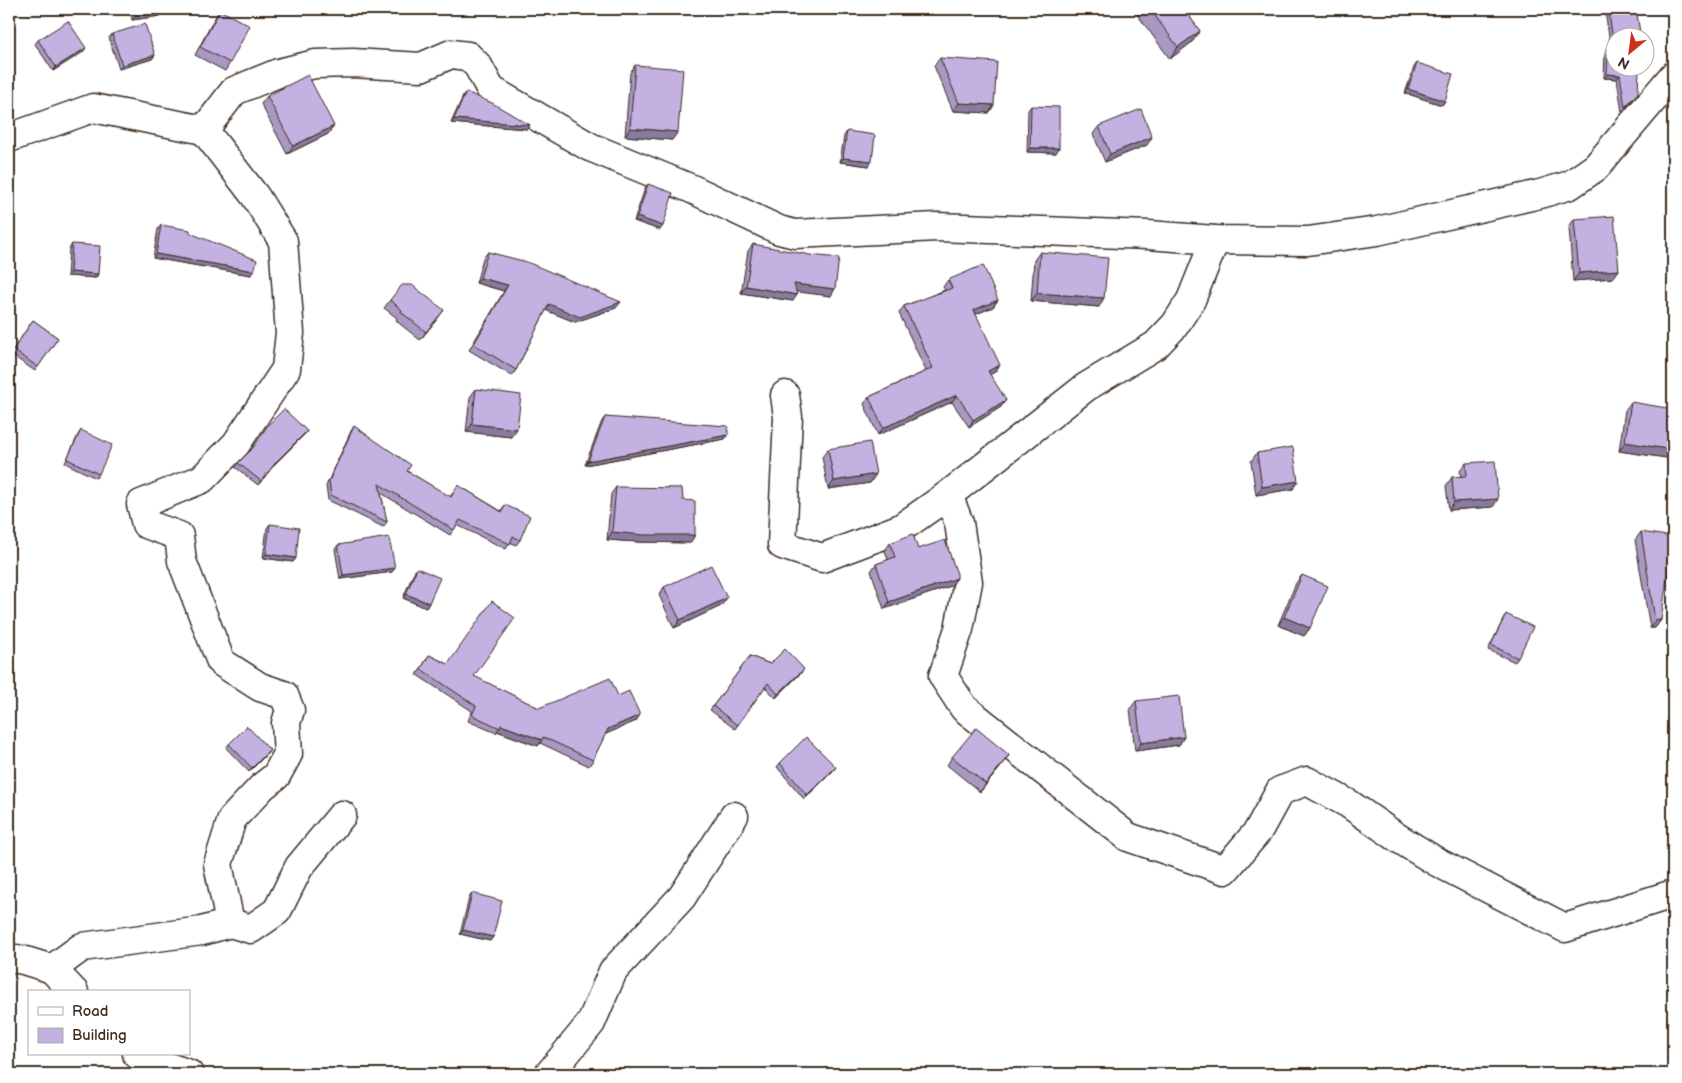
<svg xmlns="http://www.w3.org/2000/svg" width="1682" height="1083" viewBox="0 0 1682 1083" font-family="'Balsamiq Sans',sans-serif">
  <rect width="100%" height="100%" fill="#fff"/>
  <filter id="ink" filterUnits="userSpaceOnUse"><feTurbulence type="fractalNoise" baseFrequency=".02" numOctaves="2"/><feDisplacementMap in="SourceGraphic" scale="10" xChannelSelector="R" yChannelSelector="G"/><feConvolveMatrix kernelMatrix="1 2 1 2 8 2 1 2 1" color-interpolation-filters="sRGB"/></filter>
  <g filter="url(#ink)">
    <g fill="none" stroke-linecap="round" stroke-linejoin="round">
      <defs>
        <g id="street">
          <polyline points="9,138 93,108 204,130 234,91 278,73 315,64 353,63 421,67 451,54 468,56 478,66 491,90 590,147 692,189 779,230 795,234 937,227 1148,235 1215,240 1308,241 1377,231 1540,194 1570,185 1596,167 1673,76"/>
          <polyline points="785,395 788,417 782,545 822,558 901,528 948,495 959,523 968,582 959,629 943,676 964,708 1128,837 1225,870 1258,831 1280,791 1307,781 1349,804 1398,838 1437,862 1565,928 1673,894"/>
          <polyline points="948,495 1086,387 1156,345 1175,325 1191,300 1215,240"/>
          <polyline points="230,923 251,929 277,911 299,867 342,815"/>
          <polyline points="9,958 23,960 52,969 74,992"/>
          <polyline points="52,969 82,947 202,931 230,923 218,864 232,819 263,786 276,776 288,754 286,723 290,710 284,695 260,687 221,662 182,561 179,536 146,524 141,504 202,479 236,444 286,369 290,333 283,241 255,196 204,130"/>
          <polyline points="137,1054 142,1058 189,1074"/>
          <polyline points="549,1074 591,1023 613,971 682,897 734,816"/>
        </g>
      </defs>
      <use href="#street" stroke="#3b2a1e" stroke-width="31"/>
      <use href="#street" stroke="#fff" stroke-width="28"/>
    </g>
    <g fill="#a898c2" stroke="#3b2a1e">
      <polygon points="130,9 162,9 162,12 160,16 132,20"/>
      <polygon points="1133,9 1184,9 1200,31 1192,42 1170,59"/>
      <polygon points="1608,9 1636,9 1614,38 1614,68 1638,93 1622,112 1617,79 1604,78 1605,52 1608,48 1611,48 1605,12"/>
      <polygon points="220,10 230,63 225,71 195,55 214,19"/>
      <polygon points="112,34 155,55 152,59 119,69 109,38"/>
      <polygon points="38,40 83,52 53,71 35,44"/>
      <polygon points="940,58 994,105 989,113 953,111 934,66"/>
      <polygon points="1417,63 1445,101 1442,105 1405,93 1414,67"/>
      <polygon points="635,65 672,140 625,136 630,73"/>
      <polygon points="466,92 530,125 527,129 451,123 463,96"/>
      <polygon points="267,96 328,134 287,154 261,104"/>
      <polygon points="1031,106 1056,153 1027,152 1028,110"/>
      <polygon points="1099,126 1147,145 1105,162 1093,134"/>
      <polygon points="847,131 869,166 840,162 844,136"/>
      <polygon points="648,184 660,230 634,221 645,188"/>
      <polygon points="1574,219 1619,270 1613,278 1573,281 1569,227"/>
      <polygon points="161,225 190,233 254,271 251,275 153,258 158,229"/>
      <polygon points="72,244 98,274 96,278 67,276 69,249"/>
      <polygon points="753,244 831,296 796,291 793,301 741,293 748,251"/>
      <polygon points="488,252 616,308 575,322 546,310 516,370 512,376 469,350 504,291 476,283 483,258"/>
      <polygon points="1040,252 1099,307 1031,301 1034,260"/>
      <polygon points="948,280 998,300 993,307 976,314 995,372 990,374 1001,407 969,427 952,402 878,435 864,404 869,397 926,371 899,313 904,306 945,290 943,287"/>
      <polygon points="390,300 438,318 420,340 400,324 396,320 397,318 384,308"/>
      <polygon points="33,320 58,338 35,371 10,354"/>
      <polygon points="476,389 511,437 466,432 470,397"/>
      <polygon points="1631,402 1667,458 1619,451 1625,410"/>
      <polygon points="605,417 728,435 725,439 585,465 602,421"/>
      <polygon points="354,426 407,471 450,497 458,485 501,511 505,505 520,540 516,545 510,542 506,549 457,525 450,535 381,493 387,522 383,527 328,500 326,486 351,431"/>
      <polygon points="81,430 99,474 96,478 65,463 78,435"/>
      <polygon points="307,431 304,435 274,465 258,485 235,467 238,463"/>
      <polygon points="828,449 876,474 870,483 828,489 822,457"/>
      <polygon points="1257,453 1298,481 1293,489 1256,495 1251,461"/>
      <polygon points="1466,463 1493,507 1449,510 1446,486 1452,477 1461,477 1460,471"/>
      <polygon points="616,487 683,500 695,535 690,543 638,542 607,540 611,494"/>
      <polygon points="270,524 296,558 293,562 263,558 267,528"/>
      <polygon points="1641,532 1661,620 1655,628 1650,628 1635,540"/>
      <polygon points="890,543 918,549 957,578 951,586 884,609 871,571 876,564 888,560 885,551"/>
      <polygon points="338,545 395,568 392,572 340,579 335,549"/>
      <polygon points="417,568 429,603 426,608 403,598 414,572"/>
      <polygon points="1302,575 1310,628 1304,636 1278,625 1296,583"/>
      <polygon points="664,587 721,606 674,628 659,595"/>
      <polygon points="1506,614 1518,658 1515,662 1488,650"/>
      <polygon points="429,655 539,708 618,696 636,721 605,734 593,760 589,766 540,743 538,746 497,731 496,733 468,721 472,711 417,675"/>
      <polygon points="750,656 770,664 801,673 776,698 765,687 735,729 710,710"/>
      <polygon points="1136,701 1184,737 1179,745 1135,751 1130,709"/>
      <polygon points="229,744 267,754 249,772 226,748"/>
      <polygon points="952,757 1004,763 980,792 947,765"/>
      <polygon points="780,763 833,771 804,799 777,767"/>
      <polygon points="472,893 493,937 490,941 460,934 469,898"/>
    </g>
    <g fill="#887c9e" stroke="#3b2a1e">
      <polygon points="162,12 160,16 132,20 135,16"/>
      <polygon points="1200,31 1192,42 1170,59 1178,47"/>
      <polygon points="86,48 83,52 53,71 56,67"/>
      <polygon points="155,55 152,59 119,69 122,65"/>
      <polygon points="1607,74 1620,75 1617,79 1604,78"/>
      <polygon points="1408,89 1445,101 1442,105 1405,93"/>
      <polygon points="959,103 994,105 989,113 953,111"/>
      <polygon points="454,119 530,125 527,129 451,123"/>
      <polygon points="334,126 328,134 287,154 293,146"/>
      <polygon points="630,128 678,132 672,140 625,136"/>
      <polygon points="1152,137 1147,145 1105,162 1110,154"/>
      <polygon points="1030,148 1059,148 1056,153 1027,152"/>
      <polygon points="843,158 872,161 869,166 840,162"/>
      <polygon points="637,217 663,226 660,230 634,221"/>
      <polygon points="156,254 254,271 251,275 153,258"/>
      <polygon points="1619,270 1613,278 1573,281 1579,273"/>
      <polygon points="70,272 98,274 96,278 67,276"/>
      <polygon points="480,278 508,285 504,291 476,283"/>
      <polygon points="794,284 835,289 831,296 790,291"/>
      <polygon points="746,286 797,295 793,301 741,293"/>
      <polygon points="1037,293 1104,298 1099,307 1031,301"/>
      <polygon points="998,300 993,307 969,317 974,310"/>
      <polygon points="621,302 616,308 575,322 545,310 549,304"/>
      <polygon points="444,310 438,318 420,340 426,332"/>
      <polygon points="1000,365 995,372 983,378 988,371"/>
      <polygon points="957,395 952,402 878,435 883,428"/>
      <polygon points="1006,400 1001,407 969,427 973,420"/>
      <polygon points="472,424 517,429 511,437 466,432"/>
      <polygon points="307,431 304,435 274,465 258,485 277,461"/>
      <polygon points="728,435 725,439 585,465 588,461"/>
      <polygon points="1625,442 1673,450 1667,458 1619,451"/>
      <polygon points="876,474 870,483 828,489 834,481"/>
      <polygon points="1298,481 1293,489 1256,495 1262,487"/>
      <polygon points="1498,499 1493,507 1449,510 1454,502"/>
      <polygon points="612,532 695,535 690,543 638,542 607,540"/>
      <polygon points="266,554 296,558 293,562 263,558"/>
      <polygon points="395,568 392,572 340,579 343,575"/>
      <polygon points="957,578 951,586 884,609 889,602"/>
      <polygon points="406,594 429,603 426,608 403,598"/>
      <polygon points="727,598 721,606 674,628 680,620"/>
      <polygon points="1284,617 1310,628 1304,636 1278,625"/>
      <polygon points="1655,620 1661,620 1655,628 1650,628"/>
      <polygon points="804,669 801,673 776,698 778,694"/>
      <polygon points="640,715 636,721 604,735 608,729"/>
      <polygon points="501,725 542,740 538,746 497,731"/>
      <polygon points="1184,737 1179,745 1135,751 1141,743"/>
      <polygon points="270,750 267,754 249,772 252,768"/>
      <polygon points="1009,755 1004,763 980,792 986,784"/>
      <polygon points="836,767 833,771 804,799 807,795"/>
      <polygon points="463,930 493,937 490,941 460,934"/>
    </g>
    <g fill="#c3b1e1" stroke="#3b2a1e">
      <polygon points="134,9 162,9 162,12 135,16"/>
      <polygon points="1150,9 1184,9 1200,31 1178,47"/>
      <polygon points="1608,9 1636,9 1641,38 1614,38 1614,45"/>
      <polygon points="220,10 250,26 230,63 200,47"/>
      <polygon points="68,21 86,48 56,67 38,40"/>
      <polygon points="145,24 155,55 122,65 112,34"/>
      <polygon points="1608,48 1614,48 1614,68 1639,68 1638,93 1625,107 1620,75 1607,74"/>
      <polygon points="940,58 997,62 994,105 959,103"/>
      <polygon points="1417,63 1453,74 1445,101 1408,89"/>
      <polygon points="635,65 683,69 678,132 630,128"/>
      <polygon points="308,75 334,126 293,146 267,96"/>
      <polygon points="466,92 492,103 530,125 454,119"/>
      <polygon points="1031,106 1059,107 1059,148 1030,148"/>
      <polygon points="1141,109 1152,137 1110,154 1099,126"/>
      <polygon points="847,131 875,135 872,161 843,158"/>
      <polygon points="648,184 673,193 663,226 637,217"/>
      <polygon points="1614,216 1619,270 1579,273 1574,219"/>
      <polygon points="161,225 190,230 190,233 257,260 254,271 156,254"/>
      <polygon points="72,244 100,246 98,274 70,272"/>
      <polygon points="753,244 810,255 839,258 835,289 794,284 797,295 746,286"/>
      <polygon points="488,252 527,262 621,302 580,317 549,304 516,370 474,344 508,285 480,278"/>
      <polygon points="1040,252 1108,258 1104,298 1037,293"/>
      <polygon points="983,265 998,300 974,310 1000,365 988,371 1006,400 973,420 957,395 883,428 869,397 933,368 904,306 952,288 948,280"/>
      <polygon points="402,285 412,285 444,310 426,332 401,312 402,310 390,300"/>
      <polygon points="33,320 58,338 38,367 13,350"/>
      <polygon points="476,389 521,395 517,429 472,424"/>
      <polygon points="1631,402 1673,409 1673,450 1625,442"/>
      <polygon points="284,409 307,431 277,461 261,481 238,463 252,449 268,425"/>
      <polygon points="605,417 728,426 728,435 588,461"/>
      <polygon points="354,426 411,465 407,471 451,497 458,485 502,512 505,505 530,516 520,540 513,536 510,544 460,520 454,530 379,484 387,522 331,495 329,481"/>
      <polygon points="81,430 112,445 99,474 67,459"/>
      <polygon points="870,442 876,474 834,481 828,449"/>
      <polygon points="1293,447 1298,481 1262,487 1257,453"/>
      <polygon points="1495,461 1498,499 1454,502 1452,477 1467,476 1466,463"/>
      <polygon points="616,487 682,488 683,500 695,501 695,535 643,535 612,532"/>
      <polygon points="270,524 299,528 296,558 266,554"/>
      <polygon points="1641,532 1673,537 1661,620 1655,620"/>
      <polygon points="913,534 918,549 945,540 957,574 957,578 889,602 876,564 895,557 890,543"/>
      <polygon points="389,537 395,568 343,575 338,545"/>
      <polygon points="711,565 727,598 680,620 664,587"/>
      <polygon points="417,568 440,578 429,603 406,594"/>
      <polygon points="1302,575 1328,586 1310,628 1284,617"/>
      <polygon points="492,601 515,618 474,676 539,708 610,678 618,696 629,691 640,715 608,729 593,760 543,737 542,740 501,725 500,728 472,715 476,706 421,669 429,655 448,664"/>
      <polygon points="1506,614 1533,627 1518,658 1491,645"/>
      <polygon points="785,649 804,669 778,694 768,683 737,725 713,706 750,656 770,664"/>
      <polygon points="1179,696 1184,737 1141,743 1136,701"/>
      <polygon points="247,726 270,750 252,768 229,744"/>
      <polygon points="976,728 1009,755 986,784 952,757"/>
      <polygon points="806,737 836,767 807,795 780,763"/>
      <polygon points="472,893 502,901 493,937 463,930"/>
    </g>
  </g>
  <rect width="1682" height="1083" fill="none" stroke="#fff" stroke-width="30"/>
  <rect x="15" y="15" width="1652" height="1053" fill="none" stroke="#3b2a1e" stroke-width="2" filter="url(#ink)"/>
  <rect x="28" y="990" width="162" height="65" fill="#ffffff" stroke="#b1aaa5"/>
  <rect x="38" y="1007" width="25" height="8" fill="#ffffff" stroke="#b1aaa5"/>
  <text x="72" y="1016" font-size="15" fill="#3b2a1e">Road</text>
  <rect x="38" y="1028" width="25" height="15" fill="#c3b1e1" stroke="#b1aaa5"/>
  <text x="72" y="1040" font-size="15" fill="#3b2a1e">Building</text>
  <g transform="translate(1630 52) rotate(209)"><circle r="24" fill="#ffffff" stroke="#b1aaa5"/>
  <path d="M0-4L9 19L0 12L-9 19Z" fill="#c8321e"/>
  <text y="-8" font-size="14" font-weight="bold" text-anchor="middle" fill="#3b2a1e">N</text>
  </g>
</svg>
